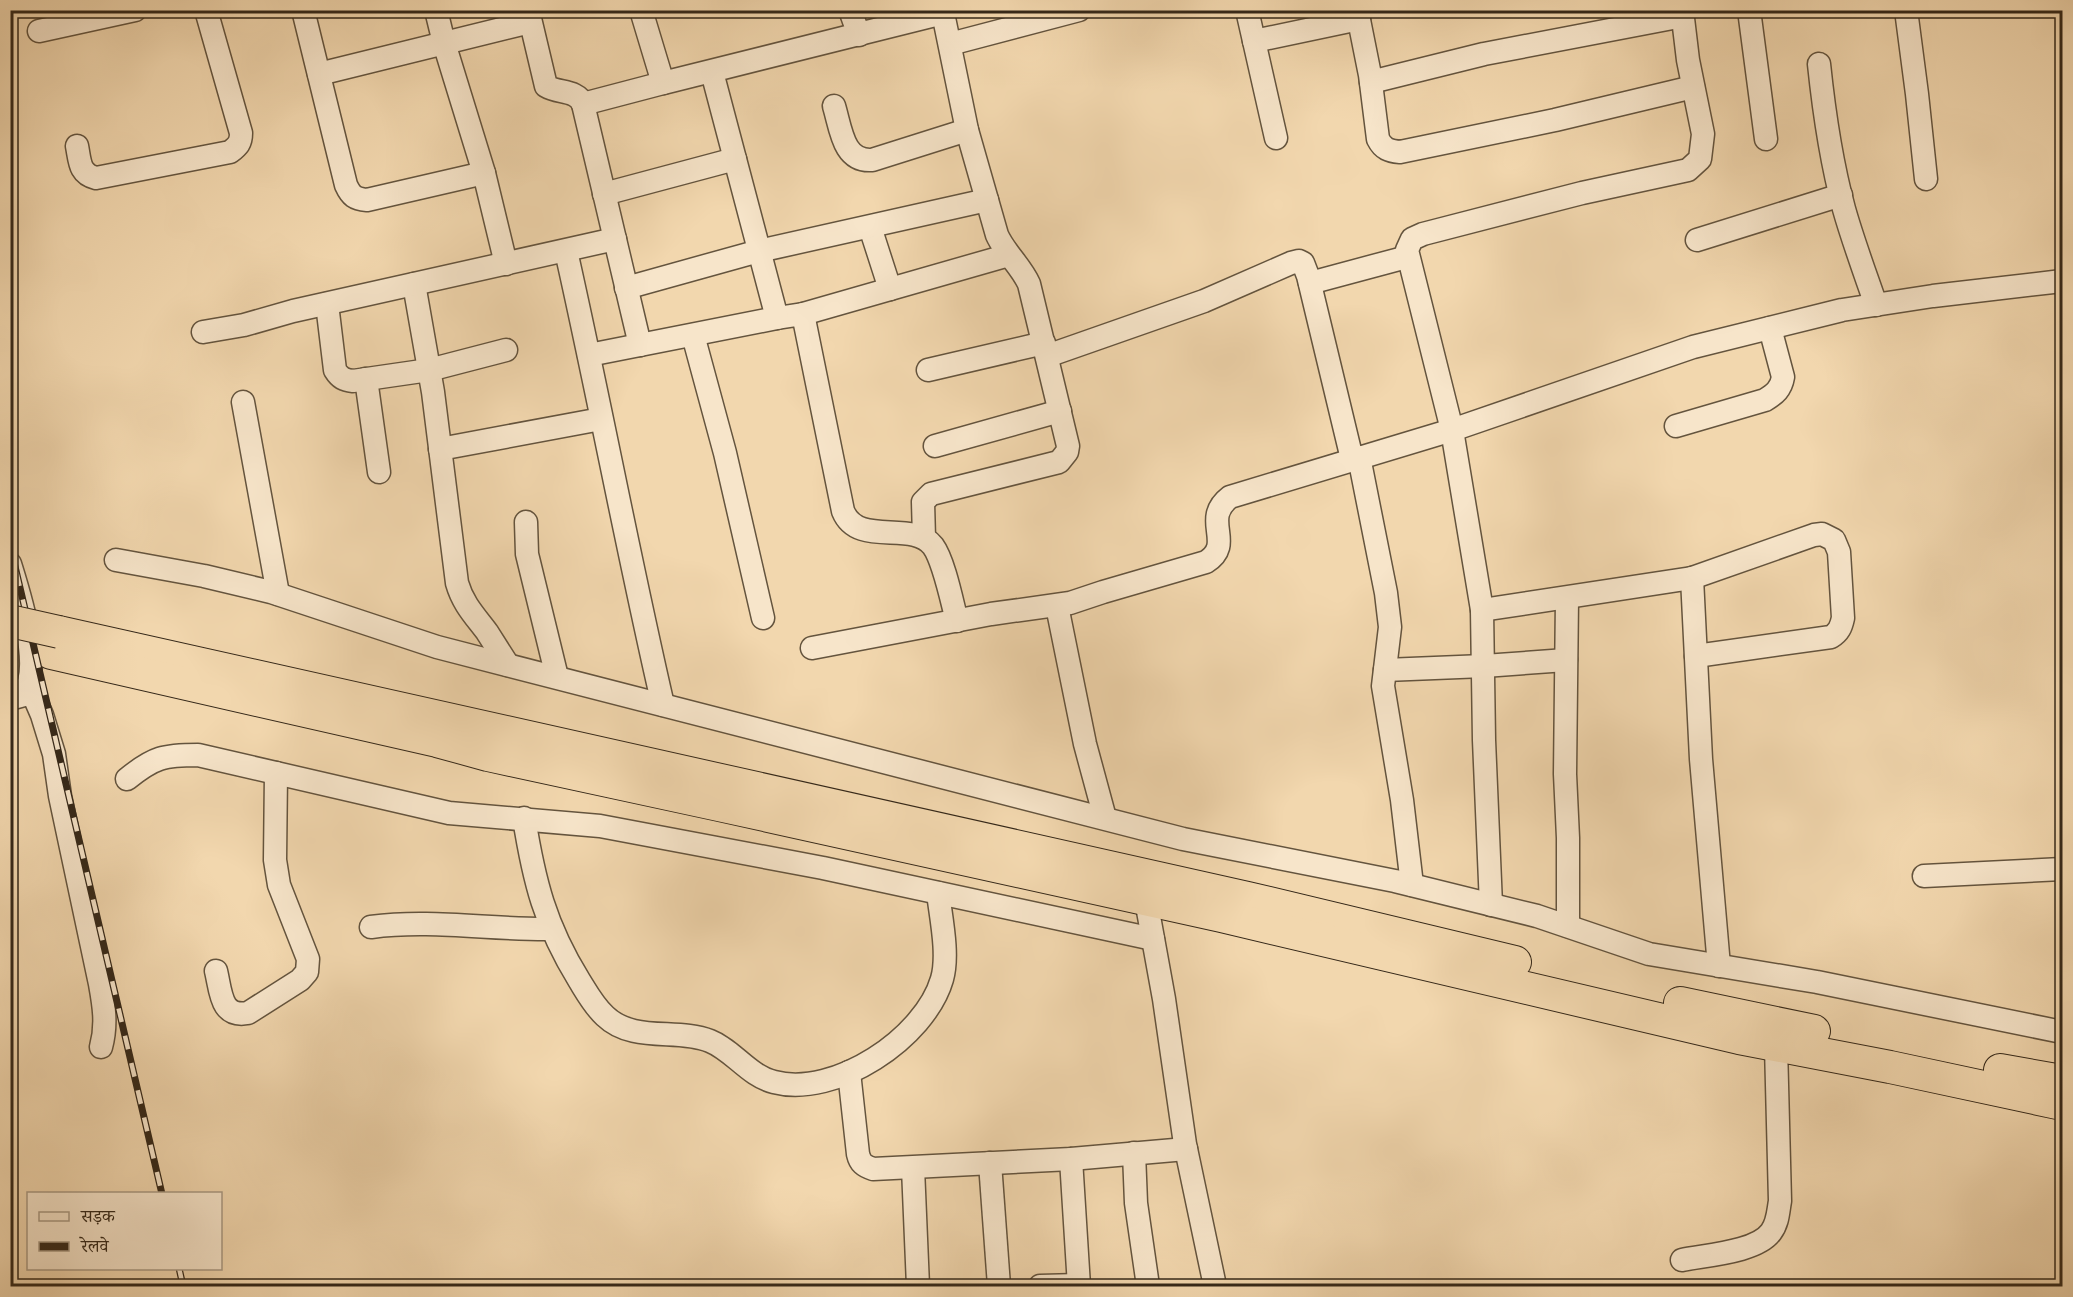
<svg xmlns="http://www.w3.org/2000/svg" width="2073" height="1297" viewBox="0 0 2073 1297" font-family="'IM FELL DW Pica','Noto Serif Devanagari',serif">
  <rect width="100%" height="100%" fill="#f2d7ae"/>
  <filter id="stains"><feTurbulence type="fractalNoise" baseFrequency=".00333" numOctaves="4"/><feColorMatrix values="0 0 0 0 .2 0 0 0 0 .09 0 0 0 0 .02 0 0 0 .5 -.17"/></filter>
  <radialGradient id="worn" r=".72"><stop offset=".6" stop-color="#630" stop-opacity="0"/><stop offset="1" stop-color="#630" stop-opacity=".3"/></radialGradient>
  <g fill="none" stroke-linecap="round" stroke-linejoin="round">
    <defs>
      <g id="minor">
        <path d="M 303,10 L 346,185 C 351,196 355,199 367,200 L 484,173"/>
        <polyline points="436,10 444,43 484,173 506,264"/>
        <path d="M 528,10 L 546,86 C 559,94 576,89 583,104 L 640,345"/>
        <polyline points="641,10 663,83 943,13 943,10"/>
        <polyline points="850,10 859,35"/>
        <polyline points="1247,10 1276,138"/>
        <path d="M 1357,10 L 1370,75 L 1378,139 C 1383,149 1389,151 1400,152 L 1555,120 L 1693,87"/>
        <polyline points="1749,10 1766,139"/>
        <polyline points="1906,10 1917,94 1926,179"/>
        <polyline points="39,31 135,10"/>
        <polyline points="1254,41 1359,19"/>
        <polyline points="950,44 1079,10"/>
        <path d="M 1819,64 C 1824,112 1831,161 1844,209 C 1853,241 1865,273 1876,305"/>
        <path d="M 712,72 L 777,318 L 803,314 L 843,511 C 858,548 912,519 933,546 C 944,561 952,602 957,621"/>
        <polyline points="319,74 530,22"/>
        <polyline points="1371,82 1484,54 1683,16"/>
        <polyline points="583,104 663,83"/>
        <path d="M 834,106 C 841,129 843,162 872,160 L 967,130"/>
        <path d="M 77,146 C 80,161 79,174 96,178 L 230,152 C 238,146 241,143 241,133 L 206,10"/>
        <polyline points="604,194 735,159"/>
        <polyline points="870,227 890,289"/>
        <polyline points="1697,240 1841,195"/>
        <path d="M 566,251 C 600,402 628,554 663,705"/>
        <polyline points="1310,283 1407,257"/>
        <path d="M 414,284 L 433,392 L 457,583 C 463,604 475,616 487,632 C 494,643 501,654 508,665"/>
        <polyline points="626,288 759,251 987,200"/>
        <path d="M 327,304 L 335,370 C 340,378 344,380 353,381 L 429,370 L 506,350"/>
        <polyline points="803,314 1009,255"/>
        <polyline points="203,332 244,325 293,311 615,239"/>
        <polyline points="693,335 725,453 763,618"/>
        <polyline points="589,355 777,318"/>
        <polyline points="1047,356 1204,301 1291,263 1299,261 1303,263 1308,276 1352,459"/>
        <polyline points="928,370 1044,343"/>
        <polyline points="366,379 379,472"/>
        <polyline points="243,402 278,594"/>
        <path d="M 1676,426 L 1765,400 C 1775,394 1781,389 1783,377 L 1770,328"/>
        <polyline points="935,446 1060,411"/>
        <polyline points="440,449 601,419"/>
        <polyline points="1359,457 1386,593 1390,627 1383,686 1402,800 1412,885"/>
        <polyline points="526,522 527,554 557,677"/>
        <path d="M 924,538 L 923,502 L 931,494 L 1059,462 L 1067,452 L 1068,446 L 1029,284 C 1021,266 1005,253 997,235 L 967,130 L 943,13"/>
        <polyline points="116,560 204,576 271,592 437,647 1183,839 1395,881 1537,916 1649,954 1817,982 2062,1032"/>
        <path d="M 10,564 C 19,593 45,673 21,696 L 10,699"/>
        <polyline points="1692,578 1701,759 1719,966"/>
        <polyline points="1567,598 1565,774 1568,838 1568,926"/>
        <polyline points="1057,606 1085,744 1105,818"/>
        <path d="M 1482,610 L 1692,578 L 1814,535 L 1822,534 L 1834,540 L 1839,552 L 1843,618 C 1841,627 1839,632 1831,637 L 1696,656"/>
        <path d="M 812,648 L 991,614 L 1070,603 L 1103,592 L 1206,562 C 1236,543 1200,520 1230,497 L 1452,430 L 1693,347 L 1842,310 L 1933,296 L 2062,281"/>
        <polyline points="1385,670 1484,666 1566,660"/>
        <path d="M 29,685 L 42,715 L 54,754 L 60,796 L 100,984 C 104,1006 107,1025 101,1047"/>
        <path d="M 127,779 C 154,757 164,755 198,755 L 449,813 L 600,826 L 823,868 L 1153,939"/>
        <path d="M 524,818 C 534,881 545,925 579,980 C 587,993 594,1006 605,1016 C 633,1043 677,1028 710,1041 C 733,1050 749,1076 774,1082 C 835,1098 925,1038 942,979 C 949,955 941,918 938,893"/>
        <polyline points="1924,876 2062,869"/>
        <polyline points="1146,900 1164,999 1185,1144 1215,1286"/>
        <polyline points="1491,905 1484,740 1482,610 1452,430 1407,250 1412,239 1423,234 1582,193 1688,170 1700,159 1703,134 1688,60 1682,10"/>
        <path d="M 371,927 C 431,919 491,930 552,929"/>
        <path d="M 216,971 C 221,991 220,1018 248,1013 L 300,980 L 307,972 L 308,959 L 279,885 L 275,860 L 276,773"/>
        <path d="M 849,1072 L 858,1154 C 860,1163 864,1166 873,1169 L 1071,1159 L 1186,1149"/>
        <polyline points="1134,1153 1136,1203 1148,1286"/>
        <polyline points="1071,1159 1079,1286"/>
        <polyline points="990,1163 999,1286"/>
        <polyline points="913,1168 918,1286"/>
        <path d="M 1682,1260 C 1706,1255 1757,1252 1771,1232 C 1778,1223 1778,1212 1780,1201 L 1776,1046"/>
        <polyline points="1040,1286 1079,1285"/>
      </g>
      <g id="highway">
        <polyline points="59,632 1248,898 1515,962"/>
        <polyline points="51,653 437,741 488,755 719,805 1221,916 1739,1038 1890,1067 2062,1104"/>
        <polyline points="1680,1003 1814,1031"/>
        <polyline points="2000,1070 2062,1081"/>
      </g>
    </defs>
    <use href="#minor" stroke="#64543e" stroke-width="25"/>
    <use href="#highway" stroke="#352819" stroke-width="34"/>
    <use href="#minor" stroke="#f7e5ca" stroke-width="22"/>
    <use href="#highway" stroke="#f2d7ae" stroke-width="32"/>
    <defs>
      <g id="rail">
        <polyline points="10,545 162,1194"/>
        <polyline points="179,1268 183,1286"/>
      </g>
    </defs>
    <use href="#rail" stroke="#352819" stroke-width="7"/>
    <use href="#rail" stroke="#f7e5ca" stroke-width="4.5" stroke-dasharray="14" stroke-linecap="butt"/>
    <defs>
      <polyline id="highway-bridge" points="10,621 59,632"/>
    </defs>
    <use href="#highway-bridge" stroke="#352819" stroke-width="34" stroke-linecap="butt"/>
    <use href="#highway-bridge" stroke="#f2d7ae" stroke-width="32"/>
  </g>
  <rect width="2073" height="1297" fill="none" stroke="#f2d7ae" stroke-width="36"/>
  <rect x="12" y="12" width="2049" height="1273" fill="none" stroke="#352819" stroke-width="3"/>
  <rect x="18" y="18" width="2037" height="1261" fill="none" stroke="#352819" stroke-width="1.5"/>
  <rect x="27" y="1192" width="195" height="78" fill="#f7e5ca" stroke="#a99983" stroke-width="1.5"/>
  <rect x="39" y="1212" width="30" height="9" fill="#f7e5ca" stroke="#a99983" stroke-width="1.5"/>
  <text x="81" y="1222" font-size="18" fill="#352819">सड़क</text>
  <rect x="39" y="1242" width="30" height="9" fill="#352819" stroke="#a99983" stroke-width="1.5"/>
  <text x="81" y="1252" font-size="18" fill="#352819">रेलवे</text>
  <rect width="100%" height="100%" filter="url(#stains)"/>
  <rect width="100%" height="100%" fill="url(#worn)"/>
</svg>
